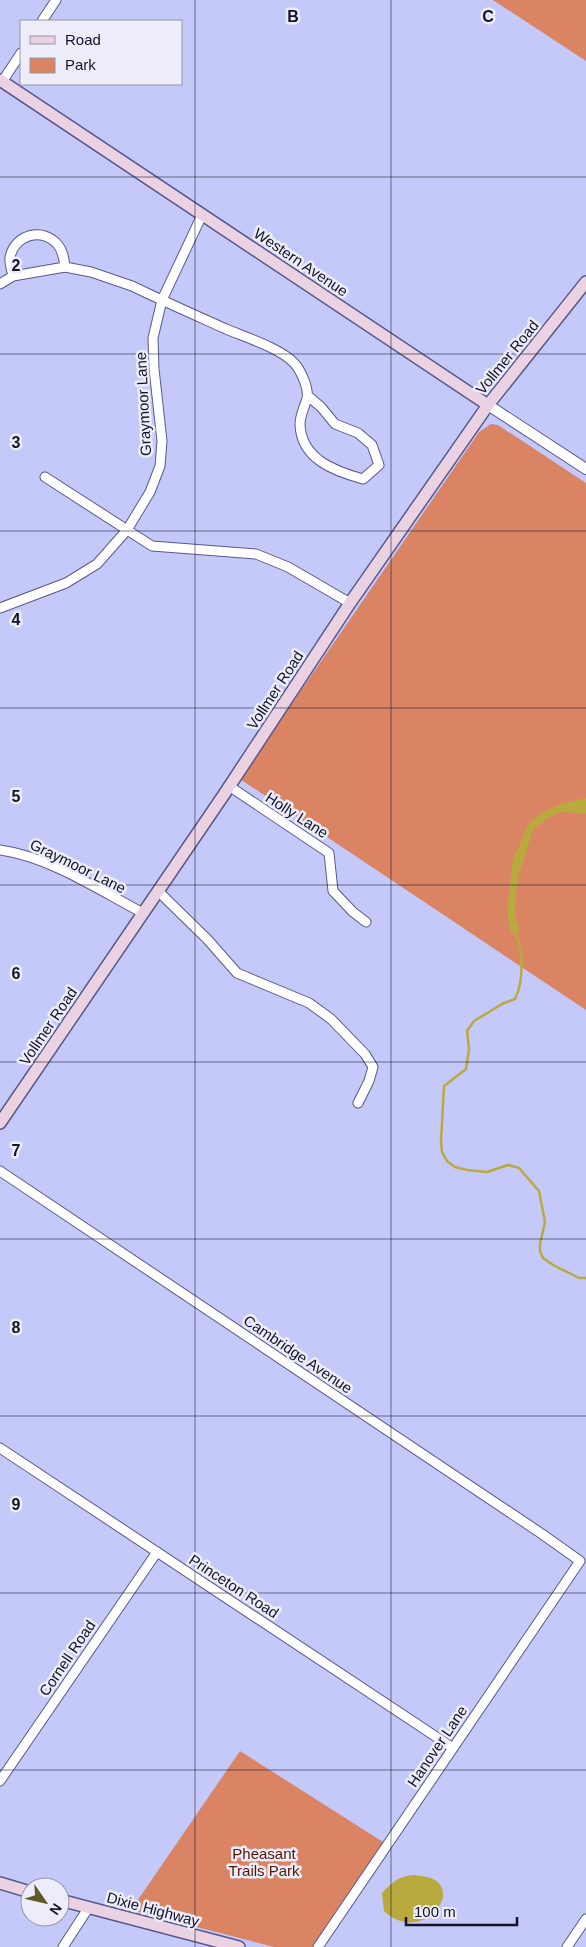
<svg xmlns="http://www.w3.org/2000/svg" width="586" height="1947" viewBox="0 0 586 1947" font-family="Arial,sans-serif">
  <rect width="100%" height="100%" fill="#c5c9f9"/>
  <g fill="#da8464">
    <polygon points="493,0 586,0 586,61"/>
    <polygon points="491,424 498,425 586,483 586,1010 240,779 479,432"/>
    <polygon points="240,1751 383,1842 313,1947 274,1947 131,1910"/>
  </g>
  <g fill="#b9aa3e">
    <path d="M 586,798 L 586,813 L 560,812 L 545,820 L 533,830 L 518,877 L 515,906 L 516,920 L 520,932 L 512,934 C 505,916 508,903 510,885 C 511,876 511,867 514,858 C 515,853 519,849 520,844 C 523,837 525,828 530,823 C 547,806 564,803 586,798 Z"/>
    <path d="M 414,1875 C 420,1876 427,1876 433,1879 C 463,1894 420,1945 384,1911 L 382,1893 C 392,1882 399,1876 414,1875 Z"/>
  </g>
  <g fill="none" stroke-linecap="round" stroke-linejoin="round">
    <path stroke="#b9aa3e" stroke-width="2.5" d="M 514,930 C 524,948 524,981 515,999 L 502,1004 L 474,1021 L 467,1031 L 469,1049 L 466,1069 L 444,1086 L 441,1141 L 442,1152 L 447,1161 L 455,1167 L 467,1170 L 487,1172 L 508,1165 L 519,1168 L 539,1191 L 545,1222 L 540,1244 L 540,1251 L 543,1258 L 553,1265 L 579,1278 L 586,1278"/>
    <defs>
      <g id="minor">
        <polyline points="42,21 56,0"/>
        <polyline points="2,82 21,53"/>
        <path d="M 13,276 L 65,267 L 91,272 L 132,286 C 163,301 195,315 226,329 C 245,337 280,348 294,363 C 301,370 309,389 307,398 C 305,406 300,415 300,424 C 301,459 334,471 363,479 L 379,465 L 372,445 L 358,433 L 335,424 L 321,407 L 308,396"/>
        <path d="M 0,284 L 13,276 C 12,271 9,263 10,257 C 15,234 43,227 58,245 C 63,251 64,259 65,267"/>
        <polyline points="45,477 152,546 256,554 288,567 350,603"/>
        <polyline points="0,608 66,583 97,564 127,530 150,492 160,466 162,441 154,369 153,338 162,300 202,215"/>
        <polyline points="229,786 329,853 333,891 353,912 366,922"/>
        <path d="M 0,850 C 50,857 99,890 143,913"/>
        <polyline points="158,891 208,940 237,973 309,1003 331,1019 365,1054 373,1067 369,1081 358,1103"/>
        <polyline points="0,1171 542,1534 580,1561 318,1947"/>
        <polyline points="0,1448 453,1748"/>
        <polyline points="0,1781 157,1552"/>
        <polyline points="63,1947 89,1907"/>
        <polyline points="567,1947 586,1919"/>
      </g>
      <polyline id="tertiary" points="488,405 586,469"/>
      <g id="secondary">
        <polyline points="0,80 488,405"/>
        <polyline points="0,1123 225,793 350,603 488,405 586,282"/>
        <polyline points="0,1883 30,1892"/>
        <polyline points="60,1900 239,1947"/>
      </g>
    </defs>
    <use href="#minor" stroke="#57598d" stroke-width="11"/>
    <use href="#tertiary" stroke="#57598d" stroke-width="12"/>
    <use href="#secondary" stroke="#57598d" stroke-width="14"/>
    <use href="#minor" stroke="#fff" stroke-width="9"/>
    <use href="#tertiary" stroke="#fff" stroke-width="10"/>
    <use href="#secondary" stroke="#ebd2e2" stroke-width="11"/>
  </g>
  <path fill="none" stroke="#131328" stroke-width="1" stroke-opacity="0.55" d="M 195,0 L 195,1947M 391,0 L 391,1947M 0,177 L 586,177M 0,354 L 586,354M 0,531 L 586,531M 0,708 L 586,708M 0,885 L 586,885M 0,1062 L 586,1062M 0,1239 L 586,1239M 0,1416 L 586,1416M 0,1593 L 586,1593M 0,1770 L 586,1770"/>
  <g text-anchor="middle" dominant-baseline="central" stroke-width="5" stroke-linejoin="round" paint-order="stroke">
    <g font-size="15" fill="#131328" stroke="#ecedf9">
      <text transform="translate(301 262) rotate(34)">Western Avenue</text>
      <text transform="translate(507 357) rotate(-51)">Vollmer Road</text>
      <text transform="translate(143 404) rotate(-93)">Graymoor Lane</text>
      <text transform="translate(275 690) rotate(-57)">Vollmer Road</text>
      <text transform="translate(297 815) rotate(33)">Holly Lane</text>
      <text transform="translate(78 866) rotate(26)">Graymoor Lane</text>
      <text transform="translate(48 1026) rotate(-56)">Vollmer Road</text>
      <text transform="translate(298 1354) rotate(34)">Cambridge Avenue</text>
      <text transform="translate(234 1586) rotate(33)">Princeton Road</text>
      <text transform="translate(67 1658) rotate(-56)">Cornell Road</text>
      <text transform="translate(437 1746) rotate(-56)">Hanover Lane</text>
      <text transform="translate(153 1909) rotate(15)">Dixie Highway</text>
    </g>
    <g font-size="15" fill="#521700" stroke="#ecedf9">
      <text x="264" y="1853">Pheasant<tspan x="264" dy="17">Trails Park</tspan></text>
    </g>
  </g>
  <g font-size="16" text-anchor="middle" font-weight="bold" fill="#131328" stroke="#ecedf9" stroke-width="5" stroke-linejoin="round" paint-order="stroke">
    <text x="293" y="22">B</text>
    <text x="488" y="22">C</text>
    <text x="16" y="271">2</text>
    <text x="16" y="448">3</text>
    <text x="16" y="625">4</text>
    <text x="16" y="802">5</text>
    <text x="16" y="979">6</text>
    <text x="16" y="1156">7</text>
    <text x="16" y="1333">8</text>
    <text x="16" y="1510">9</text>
  </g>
  <rect x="20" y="20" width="162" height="65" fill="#ecedf9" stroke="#9596a5"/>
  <rect x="30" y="36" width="25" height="8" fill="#ebd2e2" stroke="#9596a5"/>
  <text x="65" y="45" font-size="15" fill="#131328">Road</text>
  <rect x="30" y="58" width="25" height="15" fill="#da8464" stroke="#9596a5"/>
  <text x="65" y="70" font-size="15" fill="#131328">Park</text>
  <g transform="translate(45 1902) rotate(124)"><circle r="24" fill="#ecedf9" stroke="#9596a5"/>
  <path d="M0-4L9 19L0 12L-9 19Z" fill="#605925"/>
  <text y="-8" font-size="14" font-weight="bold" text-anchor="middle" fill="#131328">N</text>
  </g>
  <path d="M406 1917v8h111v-8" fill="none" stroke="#131328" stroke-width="2.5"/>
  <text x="414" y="1917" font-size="15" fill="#131328" stroke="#ecedf9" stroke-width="4" paint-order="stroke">100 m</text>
</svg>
